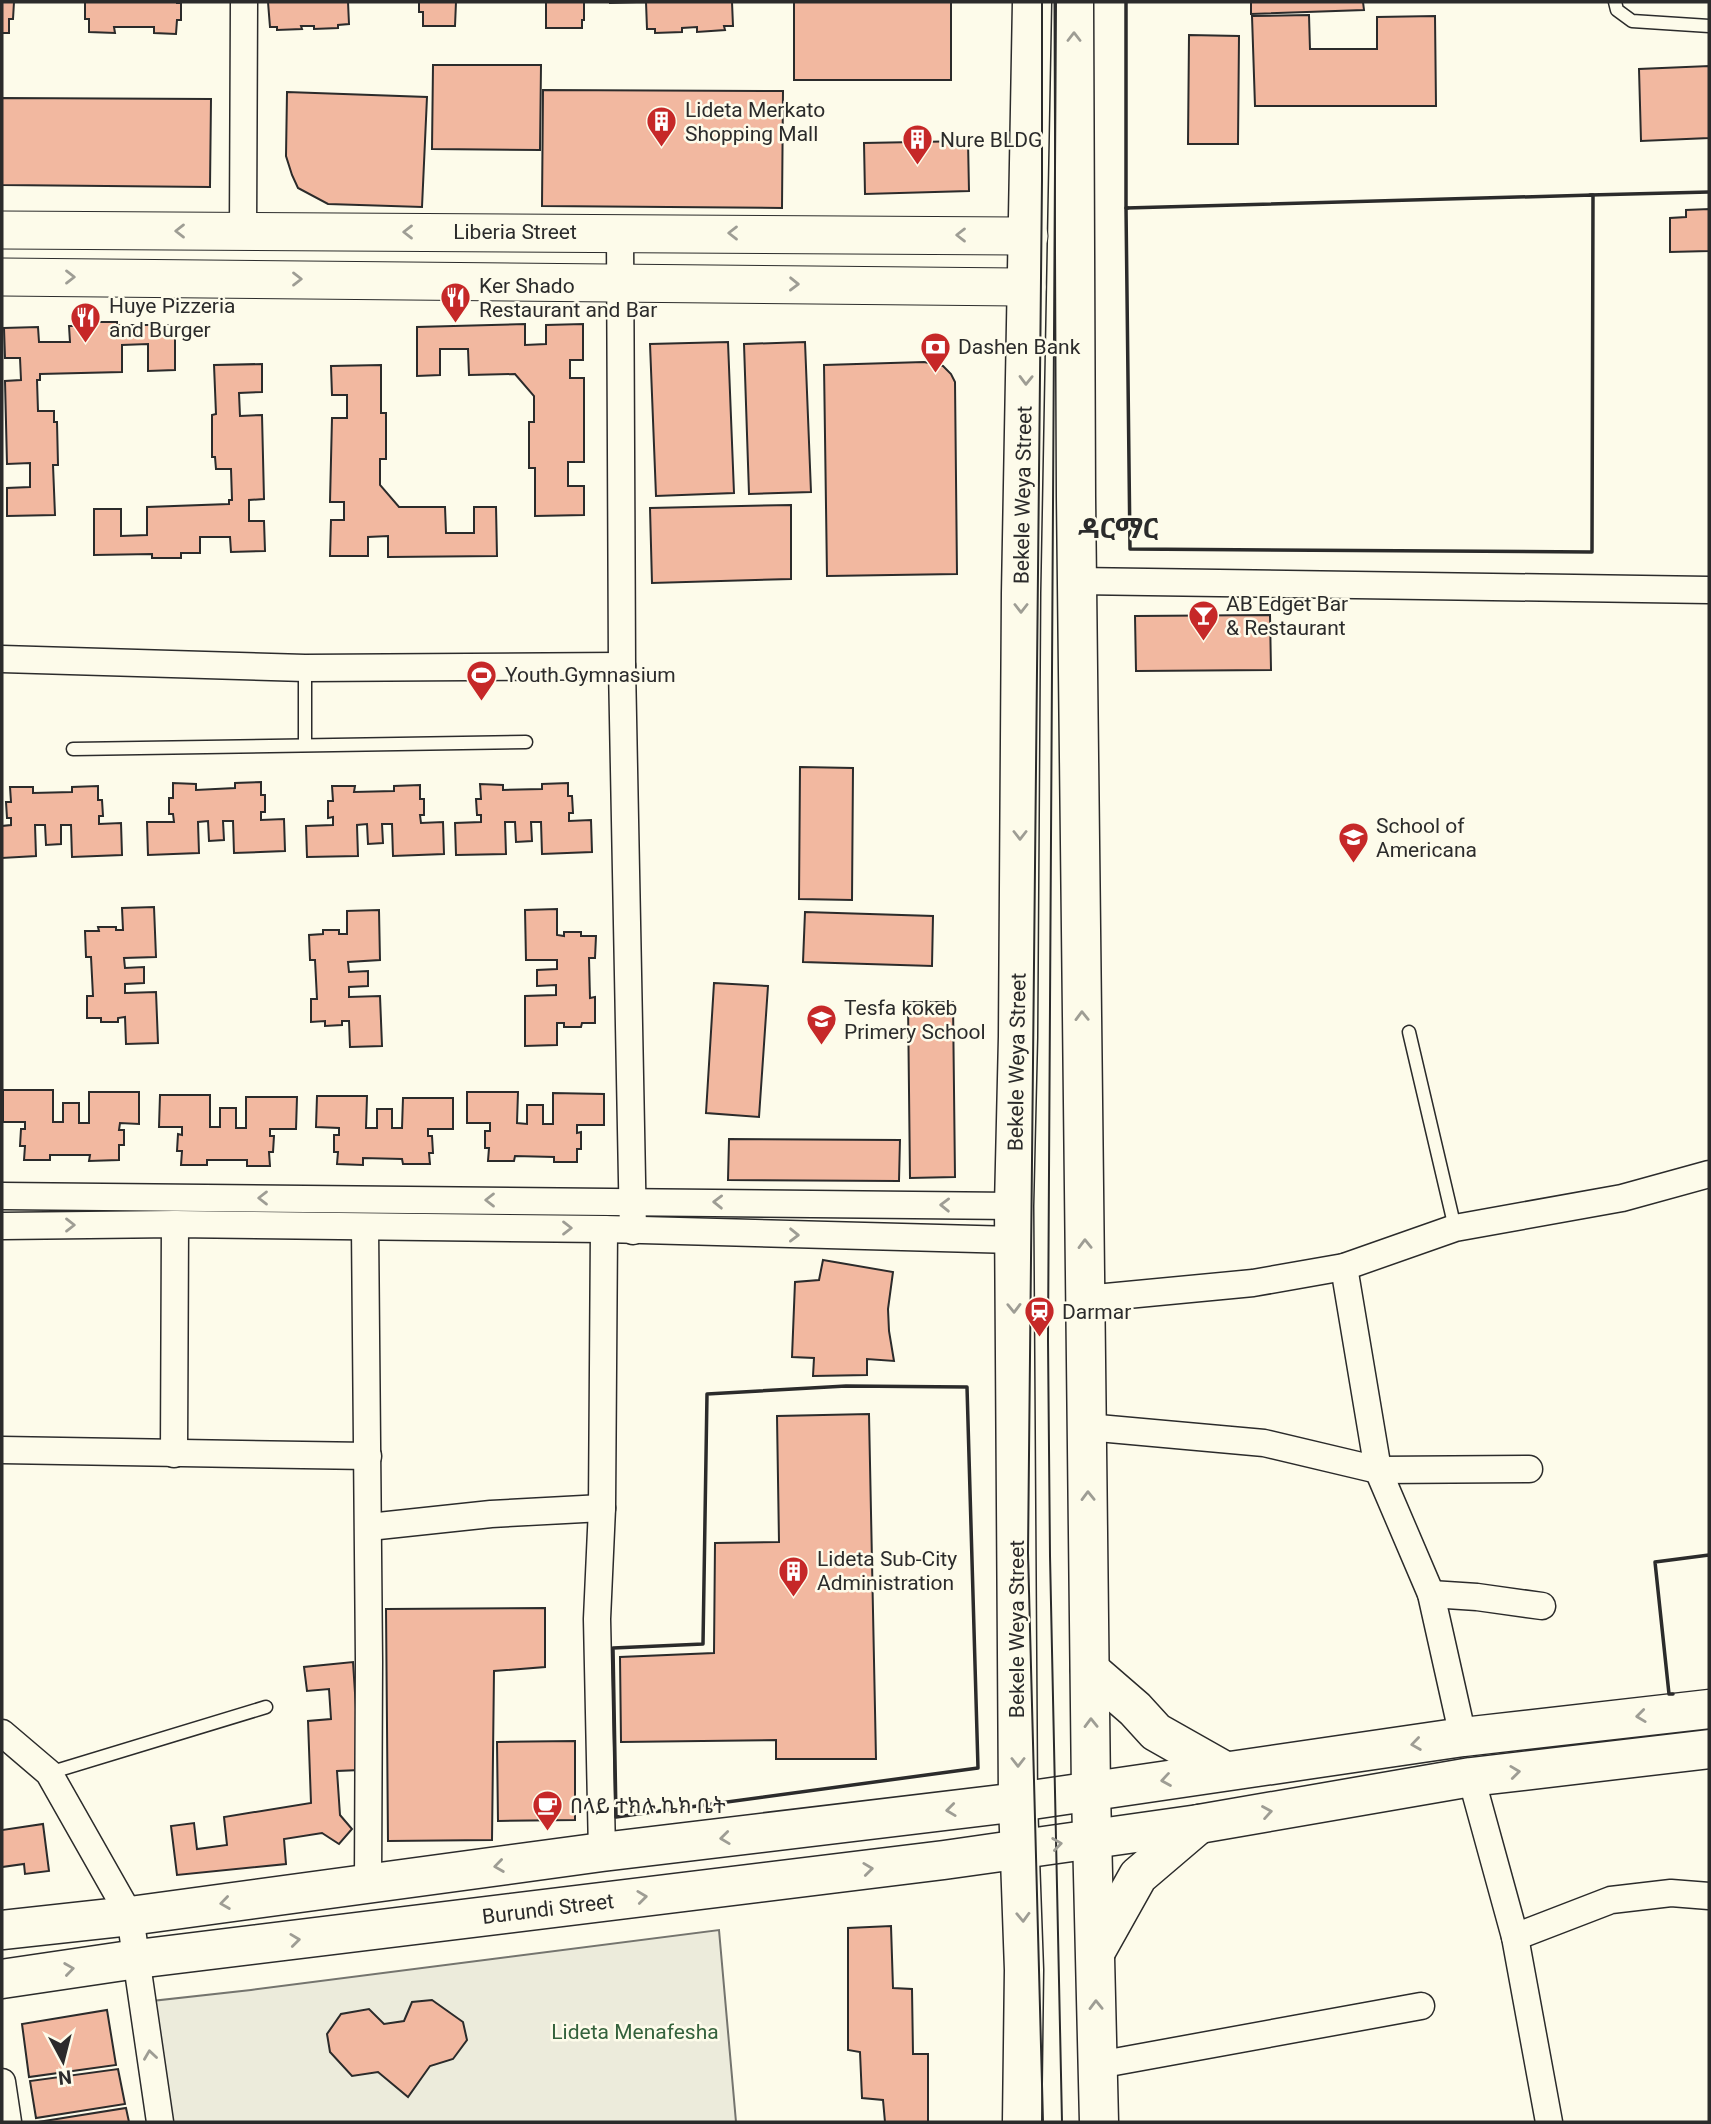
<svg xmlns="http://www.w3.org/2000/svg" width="1711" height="2124" viewBox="0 0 1711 2124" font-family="Roboto,'Noto Sans Ethiopic',sans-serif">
  <rect width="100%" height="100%" fill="#fdfbea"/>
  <polygon fill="#ecebdb" stroke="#74746e" stroke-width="2" points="719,1930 736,2122 160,2122 143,2002 251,1990"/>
  <g fill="#f2b8a0" stroke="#2b2b2b" stroke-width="2">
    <polygon points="2,2 14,2 13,19 9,19 9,33 2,33"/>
    <polygon points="85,2 177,2 177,3 181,3 181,20 177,20 176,34 154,33 154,27 114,27 115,33 89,32 89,19 85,19"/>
    <polygon points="268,2 348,2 349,24 338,25 338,28 314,29 314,26 301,26 302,29 277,30 277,27 270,27"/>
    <polygon points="419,2 456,2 455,26 423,26 423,12 419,12"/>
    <polygon points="546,2 584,2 584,20 582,20 582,28 546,28"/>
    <polygon points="610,2 732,2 733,26 724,26 725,30 697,32 697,27 682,28 682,32 655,33 655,29 647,29 646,2 610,3"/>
    <rect x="794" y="2" width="157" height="78"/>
    <polygon points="1251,2 1363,2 1364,10 1251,14"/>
    <polygon points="1309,15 1310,49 1377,49 1377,17 1435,16 1436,106 1255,106 1252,16"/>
    <polygon points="1189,35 1239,36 1238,144 1188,144"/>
    <polygon points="433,65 541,65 540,150 432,149"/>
    <polygon points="1709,66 1709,138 1641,141 1639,69"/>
    <polygon points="543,90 783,91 782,208 542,206"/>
    <polygon points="287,92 427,97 422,207 328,204 298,188 292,175 286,156"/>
    <polygon points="2,98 211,99 210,187 2,185"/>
    <polygon points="968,141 969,191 865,194 864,143"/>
    <polygon points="1709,209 1709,251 1670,252 1670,218 1686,217 1686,210"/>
    <polygon points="88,322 117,322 117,325 175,325 175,370 148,371 148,344 122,345 122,372 40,374 40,380 37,380 38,411 54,411 54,422 57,422 58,465 53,465 55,515 7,516 7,488 30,487 30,463 7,464 5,381 21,380 20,358 5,358 4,328 38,327 39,342 70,342 69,326 88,326"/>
    <polygon points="525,324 525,345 546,344 546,325 583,324 583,360 570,360 570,378 584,378 584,462 568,462 568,486 584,486 584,515 535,516 535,468 529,468 529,422 534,422 534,396 515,374 469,375 468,349 440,349 440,375 417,376 417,327"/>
    <polygon points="728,342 734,493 656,496 650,344"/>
    <polygon points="805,342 811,492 749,494 744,344"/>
    <polygon points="924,362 943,366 951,374 955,382 957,574 827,576 824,365"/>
    <polygon points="262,364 262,392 239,393 240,416 262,415 264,499 249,500 249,521 264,521 265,551 231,552 230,537 200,537 200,553 181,553 181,558 152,558 152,554 94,555 94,509 121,509 121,536 147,535 147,507 229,504 229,500 232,500 231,469 216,469 215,457 212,457 212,415 216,414 214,365"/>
    <polygon points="381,365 381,413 386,413 386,459 380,459 380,485 399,507 445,507 446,533 474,533 474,507 496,507 497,556 388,557 388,536 368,537 368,556 330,556 331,520 344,520 344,502 330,502 332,418 347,418 347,395 332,395 331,366"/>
    <polygon points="791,505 791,579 652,583 650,508"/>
    <polygon points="1270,615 1271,670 1136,671 1135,616"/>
    <polygon points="800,767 853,768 852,900 799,899"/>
    <polygon points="261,782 261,795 265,795 265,812 261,812 261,820 284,819 285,851 234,853 233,821 223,821 224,840 209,841 208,821 198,822 199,853 148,855 147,822 174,822 173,814 169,814 169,798 173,798 173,783 196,784 196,790 235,788 235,783"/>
    <polygon points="568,783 568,796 572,796 573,813 569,813 569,821 591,820 592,852 542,854 541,822 531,822 532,841 516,842 515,822 505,822 506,854 456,855 455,823 481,822 481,815 477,815 476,799 481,799 480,784 503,785 503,790 542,789 542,784"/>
    <polygon points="420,785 420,799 424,799 424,815 420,815 421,823 443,822 444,854 393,856 392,824 382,824 383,843 368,844 367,824 357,825 358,856 307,857 306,826 333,825 333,817 328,818 328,801 333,801 332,786 355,786 354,792 394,791 394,786"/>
    <polygon points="98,786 98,800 102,800 103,816 99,816 99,824 121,823 122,855 72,857 71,825 61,825 61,844 46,845 45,825 35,825 36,856 2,858 2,826 11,825 11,818 7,818 6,802 11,802 10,787 33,787 33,793 72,792 72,787"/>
    <polygon points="154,907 156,957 124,958 125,968 144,967 144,983 125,984 125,993 156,992 158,1043 126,1044 125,1017 118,1018 118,1022 101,1022 101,1018 87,1018 87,996 93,996 91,957 86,957 85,931 99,931 98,927 116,927 116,930 123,930 122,908"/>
    <polygon points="557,909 557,935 564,936 564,932 581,932 581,936 596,936 595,958 589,958 590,998 595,997 595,1023 582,1023 581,1027 564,1027 564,1023 557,1023 557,1045 525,1046 525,996 556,995 556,985 537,986 537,970 557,969 557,960 526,960 525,910"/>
    <polygon points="379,910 380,960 348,962 349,972 368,971 368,986 349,987 349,997 380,996 382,1046 350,1047 349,1021 342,1021 342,1025 325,1026 325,1021 311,1022 311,999 317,999 315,960 310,960 309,935 323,934 323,930 339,930 339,934 347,934 347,911"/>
    <polygon points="805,912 933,916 932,966 803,962"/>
    <polygon points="714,983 768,986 759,1117 706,1113"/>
    <polygon points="908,1002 953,1002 955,1177 910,1178"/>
    <polygon points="3,1090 53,1090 53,1122 63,1122 63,1103 79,1103 79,1123 89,1123 89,1092 139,1092 139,1124 120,1123 119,1130 124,1130 124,1145 119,1145 119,1160 89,1161 90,1155 50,1155 50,1160 24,1160 25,1146 20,1146 21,1129 25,1129 25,1122 3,1122"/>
    <polygon points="467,1092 518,1092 517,1123 527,1124 527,1105 543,1105 543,1124 553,1124 553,1093 604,1094 604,1125 577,1125 577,1133 581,1132 581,1149 577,1149 577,1162 554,1162 554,1157 515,1156 514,1161 488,1161 489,1148 485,1148 485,1131 490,1131 490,1123 467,1123"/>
    <polygon points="160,1095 210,1095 210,1127 220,1127 220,1108 236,1108 236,1128 246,1128 246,1097 297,1097 296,1129 270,1129 270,1136 274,1136 273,1152 269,1152 270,1166 247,1166 247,1160 207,1160 207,1165 181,1165 182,1151 177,1151 178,1134 182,1135 182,1127 159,1127"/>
    <polygon points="317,1096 367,1096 366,1128 377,1128 377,1109 392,1109 392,1128 402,1128 403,1098 453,1098 453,1129 428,1129 428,1136 432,1136 433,1153 429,1153 430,1164 403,1164 402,1159 363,1158 363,1165 337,1164 338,1152 334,1152 334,1135 339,1135 339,1128 316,1127"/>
    <polygon points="729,1139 900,1140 899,1181 728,1180"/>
    <polygon points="823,1260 893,1272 888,1309 889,1331 894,1361 867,1359 867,1375 813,1376 814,1358 792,1357 795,1282 819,1280"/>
    <polygon points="869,1414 876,1759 776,1759 776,1740 621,1742 620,1657 714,1653 715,1543 779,1542 777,1416"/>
    <polygon points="545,1608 545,1667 494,1671 492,1840 388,1841 386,1609"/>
    <polygon points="353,1662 360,1770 337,1771 340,1815 352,1829 339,1844 322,1833 284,1839 286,1864 177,1875 171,1826 194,1823 197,1849 227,1845 224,1817 311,1803 308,1721 331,1719 329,1689 307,1691 304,1667"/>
    <polygon points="575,1741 575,1820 498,1821 497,1742"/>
    <polygon points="43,1824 49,1871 25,1874 24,1864 2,1867 2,1830"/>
    <polygon points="891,1926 893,1988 912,1989 913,2054 928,2054 928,2122 885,2122 883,2100 862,2098 860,2052 848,2050 848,1928"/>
    <polygon points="432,2000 463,2022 467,2040 453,2059 430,2066 408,2097 378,2072 352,2076 330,2052 327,2034 341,2014 369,2009 384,2024 404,2021 412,2002"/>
    <polygon points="107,2010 116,2065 29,2077 22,2024"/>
    <polygon points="118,2069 125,2104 36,2118 30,2081"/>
    <polygon points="126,2108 129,2122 38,2122"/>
  </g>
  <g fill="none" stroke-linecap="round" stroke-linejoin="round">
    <defs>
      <g id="lane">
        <polyline points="1615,2 1617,10 1632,21 1709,26"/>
        <polyline points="305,668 305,744"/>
        <polyline points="73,749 526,742"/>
        <polyline points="1409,1032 1455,1228"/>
        <polyline points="49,1773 266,1707"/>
      </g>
      <g id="street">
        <polyline points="243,231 244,2"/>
        <polyline points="620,232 622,666"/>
        <polyline points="1077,581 1709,590"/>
        <polyline points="2,659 305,668 622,666 633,1231"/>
        <polyline points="2,1196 1014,1206"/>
        <polyline points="2,1226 175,1224 604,1229 1014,1240"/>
        <polyline points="365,1227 369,1661 368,1884"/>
        <polyline points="1344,1267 1378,1470 1431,1594 1463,1737"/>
        <polyline points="1085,1299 1253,1283 1344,1267 1455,1228 1622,1198 1709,1174"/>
        <polyline points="1087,1427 1264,1443 1378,1470 1529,1469"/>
        <polyline points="2,1450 368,1456"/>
        <polyline points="174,1454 175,1224"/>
        <polyline points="369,1527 491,1514 602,1508"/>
        <polyline points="1431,1594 1477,1597 1542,1606"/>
        <polyline points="2,1733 49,1773 130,1916 160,2122"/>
        <polyline points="1471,1777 1515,1937 1611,1900 1671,1893 1709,1896"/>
        <polyline points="602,1852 597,1619 602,1508 604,1229"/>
        <polyline points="1515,1937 1549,2122"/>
        <polyline points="1098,2065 1421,2006"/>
        <polyline points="2,2082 8,2122"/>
      </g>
      <g id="secondary">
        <polyline points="2,230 1029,236"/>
        <polyline points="2,277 1027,287"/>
      </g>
      <g id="primary">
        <polyline points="1074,2 1076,497 1091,1792 1099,2122"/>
        <polyline points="1090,1670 1135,1709 1156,1732 1225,1771"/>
        <polyline points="2,1930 130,1916 602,1852 1018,1802 1463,1737 1709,1709"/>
        <polyline points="1096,1951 1138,1876 1199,1824"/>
        <polyline points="2,1979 137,1959 944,1860 1199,1824 1471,1777 1709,1749"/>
        <polyline points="1022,2122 1024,1970 1018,1802 1014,1206 1018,1037 1021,593 1032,2"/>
      </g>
    </defs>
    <use href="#lane" stroke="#2b2b2b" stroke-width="15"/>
    <use href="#street" stroke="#2b2b2b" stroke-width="29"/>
    <use href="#secondary" stroke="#2b2b2b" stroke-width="39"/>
    <use href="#primary" stroke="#2b2b2b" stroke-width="41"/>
    <use href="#lane" stroke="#fdfbea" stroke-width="12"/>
    <use href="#street" stroke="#fdfbea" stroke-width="26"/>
    <use href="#secondary" stroke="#fdfbea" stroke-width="37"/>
    <use href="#primary" stroke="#fdfbea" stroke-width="38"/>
    <g stroke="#2b2b2b" stroke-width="2">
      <polyline points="1042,2 1042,180 1028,1553 1043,2122"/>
      <polyline points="1056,2 1048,1340 1050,1556 1062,2122"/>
    </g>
    <g stroke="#2b2b2b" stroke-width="3.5">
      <polyline points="1126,2 1126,208 1128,208"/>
      <polyline points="1590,195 1709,192"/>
      <polygon points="1593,195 1592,552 1130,549 1126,208"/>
      <polygon points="846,1386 967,1387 978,1768 616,1817 613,1648 703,1644 707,1394"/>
      <polyline points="1673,1694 1669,1694 1655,1562 1709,1555"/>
    </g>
  </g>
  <defs><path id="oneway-chevron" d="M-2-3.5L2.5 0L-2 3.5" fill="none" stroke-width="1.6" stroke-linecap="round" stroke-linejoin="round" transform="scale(1.75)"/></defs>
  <g stroke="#9e9d94">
    <use href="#oneway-chevron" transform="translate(1074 37) rotate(-90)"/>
    <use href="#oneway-chevron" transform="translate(180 231) rotate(-180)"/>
    <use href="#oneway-chevron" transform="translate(408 232) rotate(-180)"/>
    <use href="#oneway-chevron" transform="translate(733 233) rotate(-180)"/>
    <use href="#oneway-chevron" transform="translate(961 235) rotate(-180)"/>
    <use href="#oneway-chevron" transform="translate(70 277)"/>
    <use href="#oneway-chevron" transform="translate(297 279)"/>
    <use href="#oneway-chevron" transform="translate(794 284) rotate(1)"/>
    <use href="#oneway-chevron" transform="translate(1026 380) rotate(91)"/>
    <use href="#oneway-chevron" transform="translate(1021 608) rotate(90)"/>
    <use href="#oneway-chevron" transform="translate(1020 835) rotate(90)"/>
    <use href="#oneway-chevron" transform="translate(1082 1016) rotate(-91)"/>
    <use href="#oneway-chevron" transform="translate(263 1198) rotate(-180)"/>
    <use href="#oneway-chevron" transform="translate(490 1200) rotate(-180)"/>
    <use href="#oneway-chevron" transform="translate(718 1202) rotate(-179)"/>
    <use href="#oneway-chevron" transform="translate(945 1205) rotate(-179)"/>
    <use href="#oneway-chevron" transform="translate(70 1225)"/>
    <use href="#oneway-chevron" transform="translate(567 1228)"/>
    <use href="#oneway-chevron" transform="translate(794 1235) rotate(1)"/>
    <use href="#oneway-chevron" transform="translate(1085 1244) rotate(-91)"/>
    <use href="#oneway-chevron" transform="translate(1014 1308) rotate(89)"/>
    <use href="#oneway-chevron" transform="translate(1088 1496) rotate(-91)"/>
    <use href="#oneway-chevron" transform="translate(1641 1716) rotate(173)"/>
    <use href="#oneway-chevron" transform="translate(1091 1723) rotate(-91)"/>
    <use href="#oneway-chevron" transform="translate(1416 1744) rotate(172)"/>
    <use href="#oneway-chevron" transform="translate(1018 1762) rotate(90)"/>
    <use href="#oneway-chevron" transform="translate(1515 1772) rotate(-7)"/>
    <use href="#oneway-chevron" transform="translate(1166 1780) rotate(171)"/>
    <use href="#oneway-chevron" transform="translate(951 1810) rotate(173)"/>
    <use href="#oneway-chevron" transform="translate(1267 1812) rotate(-10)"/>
    <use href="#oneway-chevron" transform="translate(725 1838) rotate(173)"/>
    <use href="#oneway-chevron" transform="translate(1057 1844) rotate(-8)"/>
    <use href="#oneway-chevron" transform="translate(499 1866) rotate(172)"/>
    <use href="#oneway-chevron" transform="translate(868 1869) rotate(-7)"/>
    <use href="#oneway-chevron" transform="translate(642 1897) rotate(-7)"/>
    <use href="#oneway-chevron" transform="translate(225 1903) rotate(172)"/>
    <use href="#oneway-chevron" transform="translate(1023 1917) rotate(88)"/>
    <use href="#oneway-chevron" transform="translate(295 1940) rotate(-7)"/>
    <use href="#oneway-chevron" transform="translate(69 1969) rotate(-8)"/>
    <use href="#oneway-chevron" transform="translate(1096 2005) rotate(-91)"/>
    <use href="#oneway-chevron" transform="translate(150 2055) rotate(-98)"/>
  </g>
  <defs>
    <symbol id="building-pin" viewBox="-11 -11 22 30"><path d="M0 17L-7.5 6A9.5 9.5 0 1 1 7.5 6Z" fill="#c62828" stroke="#fdfbea"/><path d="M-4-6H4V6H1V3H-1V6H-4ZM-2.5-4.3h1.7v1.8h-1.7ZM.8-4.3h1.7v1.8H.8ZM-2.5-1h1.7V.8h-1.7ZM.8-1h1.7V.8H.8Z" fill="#fff"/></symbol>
    <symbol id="restaurant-pin" viewBox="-11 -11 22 30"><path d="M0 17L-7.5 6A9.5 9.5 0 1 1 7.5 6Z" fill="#c62828" stroke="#fdfbea"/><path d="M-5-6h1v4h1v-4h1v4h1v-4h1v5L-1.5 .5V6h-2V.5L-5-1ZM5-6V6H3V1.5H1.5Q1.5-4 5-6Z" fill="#fff"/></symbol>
    <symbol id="bank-pin" viewBox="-11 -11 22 30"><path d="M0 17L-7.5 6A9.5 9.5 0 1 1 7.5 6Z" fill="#c62828" stroke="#fdfbea"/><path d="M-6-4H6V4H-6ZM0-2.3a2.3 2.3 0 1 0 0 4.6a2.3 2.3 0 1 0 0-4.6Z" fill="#fff"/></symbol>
    <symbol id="bar-pin" viewBox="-11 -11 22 30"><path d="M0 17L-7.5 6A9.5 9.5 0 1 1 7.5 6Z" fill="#c62828" stroke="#fdfbea"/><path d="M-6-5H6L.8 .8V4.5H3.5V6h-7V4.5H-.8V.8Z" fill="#fff"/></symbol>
    <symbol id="stadium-pin" viewBox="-11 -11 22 30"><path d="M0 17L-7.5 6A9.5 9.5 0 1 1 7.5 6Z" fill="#c62828" stroke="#fdfbea"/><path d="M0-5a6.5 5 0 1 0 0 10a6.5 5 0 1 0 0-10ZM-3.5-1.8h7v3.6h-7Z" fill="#fff"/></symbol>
    <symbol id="school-pin" viewBox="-11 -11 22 30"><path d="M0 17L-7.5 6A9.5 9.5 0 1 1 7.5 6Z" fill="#c62828" stroke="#fdfbea"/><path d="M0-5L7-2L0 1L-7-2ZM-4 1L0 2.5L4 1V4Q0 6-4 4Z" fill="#fff"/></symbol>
    <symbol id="station-pin" viewBox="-11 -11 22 30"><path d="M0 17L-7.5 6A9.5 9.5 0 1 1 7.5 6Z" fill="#c62828" stroke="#fdfbea"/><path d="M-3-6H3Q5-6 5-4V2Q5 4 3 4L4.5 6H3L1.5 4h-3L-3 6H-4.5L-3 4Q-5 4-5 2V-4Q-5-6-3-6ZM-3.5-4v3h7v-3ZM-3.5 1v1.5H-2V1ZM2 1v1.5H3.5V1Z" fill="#fff"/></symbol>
    <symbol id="cafe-pin" viewBox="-11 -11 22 30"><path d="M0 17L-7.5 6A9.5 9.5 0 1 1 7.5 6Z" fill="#c62828" stroke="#fdfbea"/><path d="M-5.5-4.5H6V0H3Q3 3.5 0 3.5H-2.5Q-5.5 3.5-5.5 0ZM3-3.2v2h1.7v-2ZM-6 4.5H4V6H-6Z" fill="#fff"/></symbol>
  </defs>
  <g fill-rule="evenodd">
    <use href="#building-pin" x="644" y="104" width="35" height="47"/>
    <use href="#building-pin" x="900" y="122" width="35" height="47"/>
    <use href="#restaurant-pin" x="438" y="280" width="35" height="47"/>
    <use href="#restaurant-pin" x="68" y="300" width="35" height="47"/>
    <use href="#bank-pin" x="918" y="330" width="35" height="47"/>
    <use href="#bar-pin" x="1186" y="598" width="35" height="47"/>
    <use href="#stadium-pin" x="464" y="658" width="35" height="47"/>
    <use href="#school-pin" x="1336" y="820" width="35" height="47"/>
    <use href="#school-pin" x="804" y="1002" width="35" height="47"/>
    <use href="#station-pin" x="1022" y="1294" width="35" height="47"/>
    <use href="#building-pin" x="776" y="1554" width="35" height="47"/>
    <use href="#cafe-pin" x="530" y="1788" width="35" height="47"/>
  </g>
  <g text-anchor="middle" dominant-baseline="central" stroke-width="5" stroke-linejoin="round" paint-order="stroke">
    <g font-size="21" fill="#2b2b2b" stroke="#fdfbea" text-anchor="start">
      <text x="685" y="110">Lideta Merkato<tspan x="685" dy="24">Shopping Mall</tspan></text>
      <text x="940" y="140">Nure BLDG</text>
      <text x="479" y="286">Ker Shado<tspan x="479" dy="24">Restaurant and Bar</tspan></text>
      <text x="109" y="306">Huye Pizzeria<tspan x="109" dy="24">and Burger</tspan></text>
      <text x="958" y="347">Dashen Bank</text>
      <text x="1226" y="604">AB Edget Bar<tspan x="1226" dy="24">&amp; Restaurant</tspan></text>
      <text x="505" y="675">Youth Gymnasium</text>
      <text x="1376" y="826">School of<tspan x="1376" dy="24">Americana</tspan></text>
      <text x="844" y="1008">Tesfa kokeb<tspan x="844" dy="24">Primery School</tspan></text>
      <text x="1062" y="1312">Darmar</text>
      <text x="817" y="1559">Lideta Sub-City<tspan x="817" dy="24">Administration</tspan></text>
      <text x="570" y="1806">በላይ ተክሉ ኬክ ቤት</text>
    </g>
    <g font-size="21" fill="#2b2b2b" stroke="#fdfbea">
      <text x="515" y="232">Liberia Street</text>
      <text transform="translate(1023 495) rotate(-89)">Bekele Weya Street</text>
      <text transform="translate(1017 1062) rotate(-89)">Bekele Weya Street</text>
      <text transform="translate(1017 1629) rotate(-90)">Bekele Weya Street</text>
      <text transform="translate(548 1909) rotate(-7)">Burundi Street</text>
    </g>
    <g font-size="21" fill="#34623c" stroke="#fdfbea">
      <text x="635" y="2032">Lideta Menafesha</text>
    </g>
    <g font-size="28" font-weight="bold" fill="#2b2b2b" stroke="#fdfbea">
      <text x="1118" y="528">ዳርማር</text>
    </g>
  </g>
  <rect width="1711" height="2124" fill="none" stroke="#2b2b2b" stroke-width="7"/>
  <g transform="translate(63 2061) rotate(173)" stroke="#fdfbea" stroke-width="5" paint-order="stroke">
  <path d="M0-5L12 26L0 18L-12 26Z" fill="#2b2b2b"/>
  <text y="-10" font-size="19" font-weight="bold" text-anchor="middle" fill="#2b2b2b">N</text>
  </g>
</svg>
